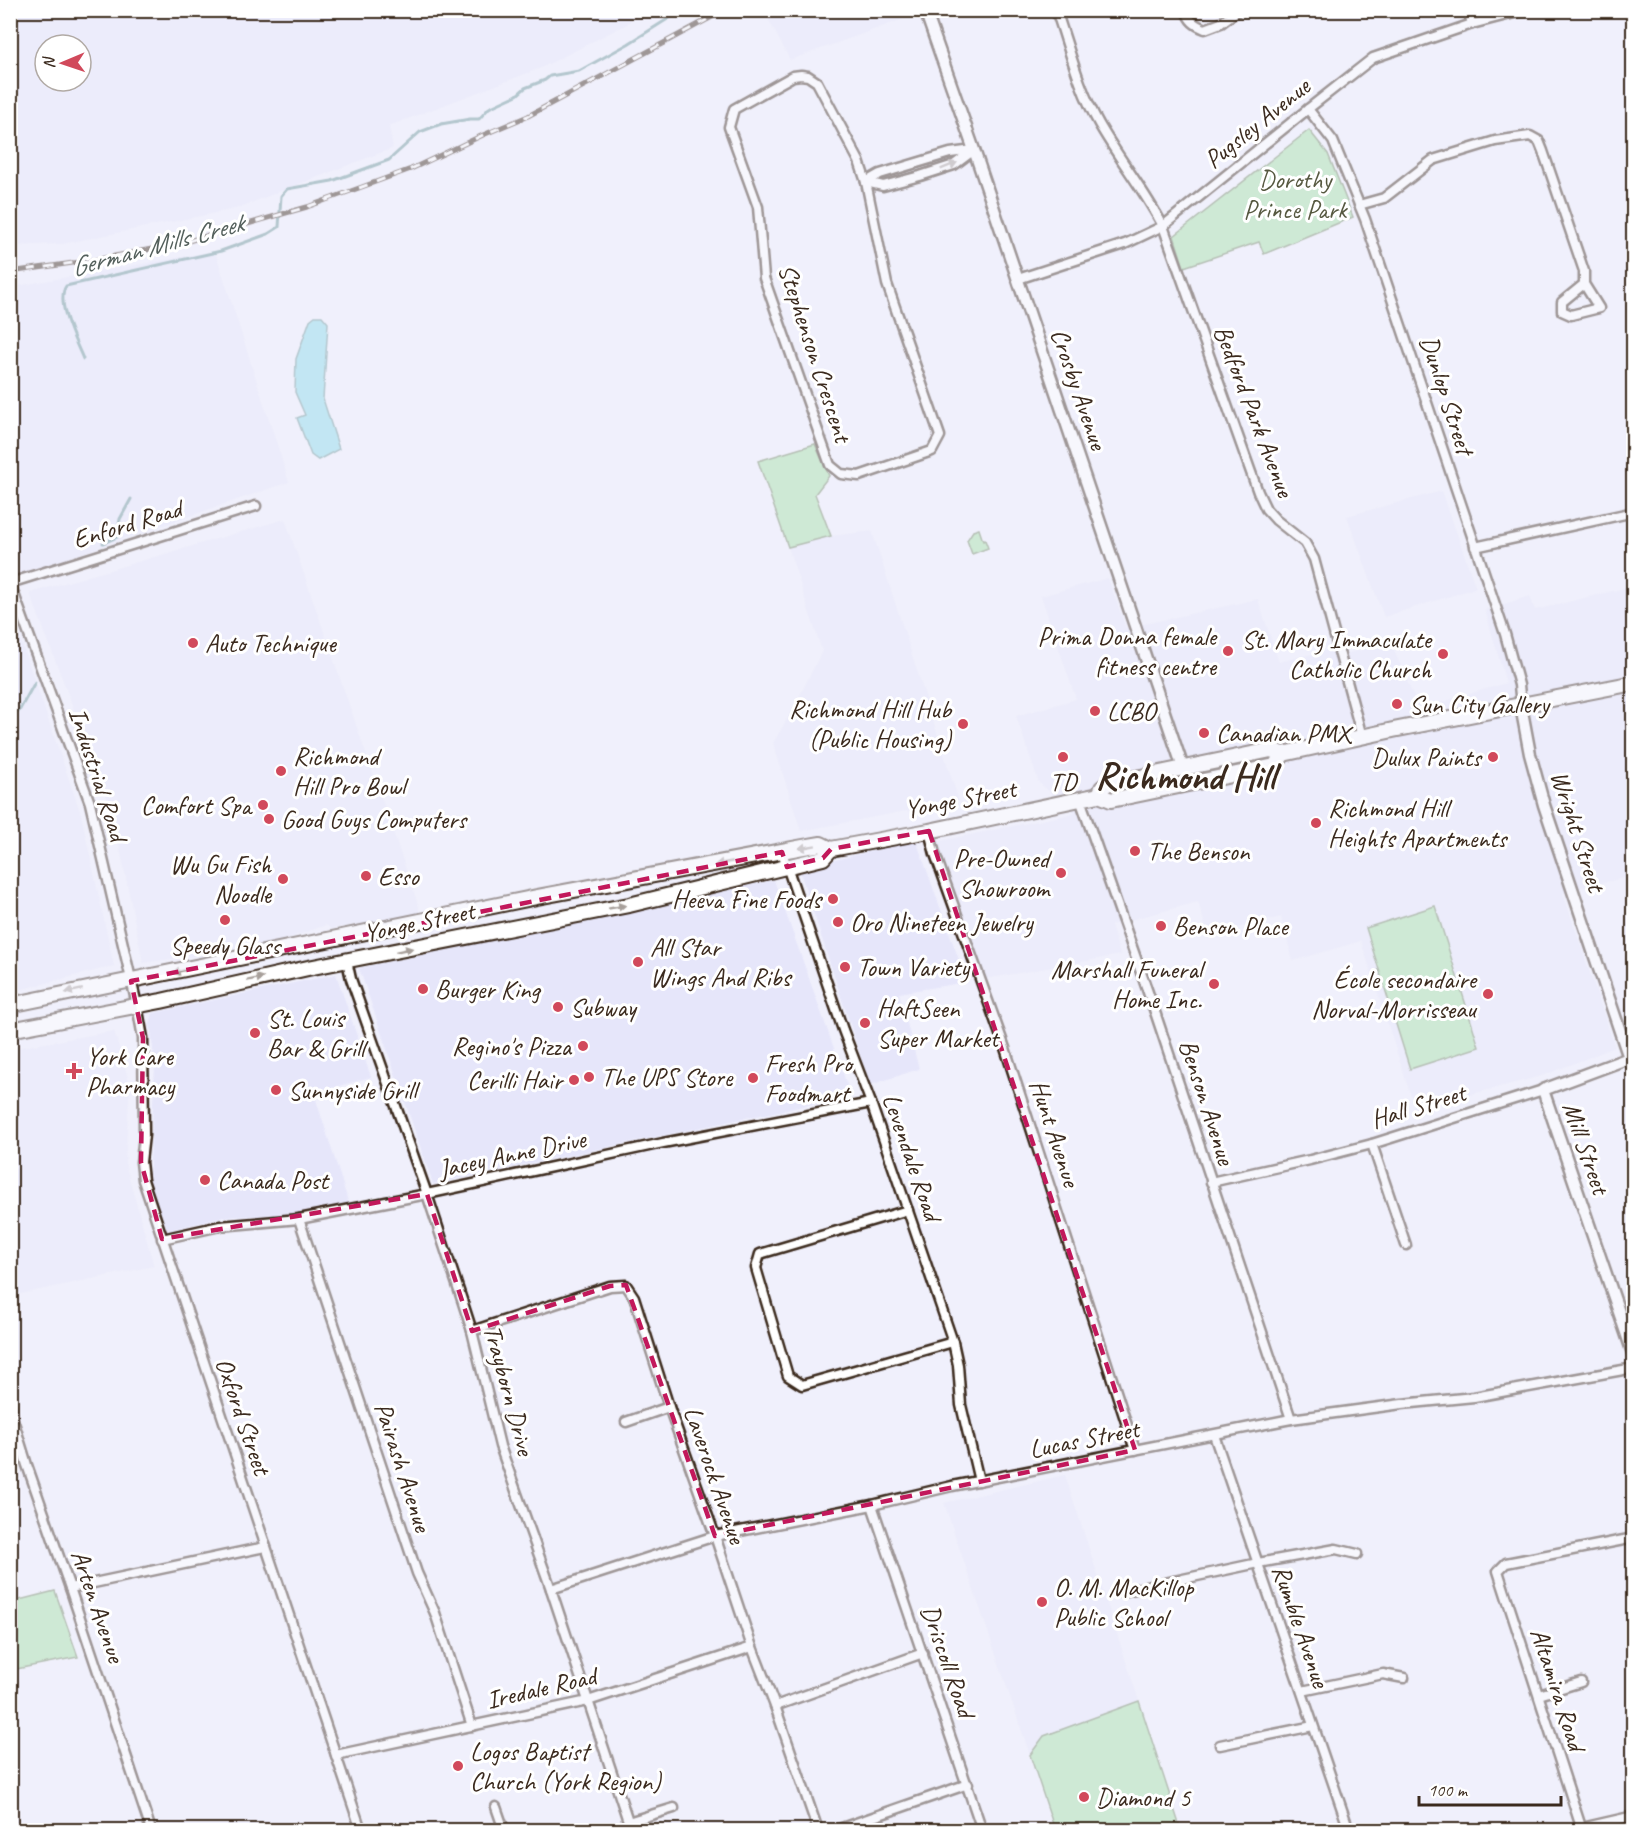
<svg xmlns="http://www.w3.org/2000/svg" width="1644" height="1841" viewBox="0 0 1644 1841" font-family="Caveat,sans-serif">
  <rect width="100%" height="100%" fill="#f0f0fc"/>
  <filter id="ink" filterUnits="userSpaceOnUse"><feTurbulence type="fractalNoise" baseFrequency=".0167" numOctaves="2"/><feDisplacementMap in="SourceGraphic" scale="12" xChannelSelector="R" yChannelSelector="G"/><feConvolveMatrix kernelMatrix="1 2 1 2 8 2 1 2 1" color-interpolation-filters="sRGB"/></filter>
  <g filter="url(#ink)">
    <g fill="#e6e6fa" fill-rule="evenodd">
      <path d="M 10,11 L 11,10 L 639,11 L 627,24 L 541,68 L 389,126 L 393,148 L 235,209 L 62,244 L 11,246 ZM 45,45 L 81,45 L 81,81 L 45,81 Z"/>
      <polygon points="913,11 915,15 790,60 764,11"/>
      <polygon points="215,251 289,482 21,574 10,559 11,287"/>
      <polygon points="1442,491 1476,588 1384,617 1347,516"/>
      <polygon points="285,519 419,907 419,914 331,929 326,925 270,945 143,963 113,814 30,593"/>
      <polygon points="872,531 959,801 801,831 773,743 793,709 822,651 788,547 831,536"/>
      <polygon points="1108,578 1126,628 1258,599 1279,662 1328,650 1349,653 1391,643 1419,709 1506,683 1485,610 1530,596 1535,610 1633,586 1633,876 1579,888 1563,893 1615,1047 1542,1076 1415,1109 1361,941 1293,961 1281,917 1208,935 1198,902 1111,925 1120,955 985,979 935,842 1076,813 1039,783 1016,716 1076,699 1041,596"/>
      <polygon points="10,610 81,814 114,966 11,992"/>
      <polygon points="916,840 967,982 899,993 919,1069 870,1085 799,869"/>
      <polygon points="774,880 851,1096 433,1184 359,968"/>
      <polygon points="336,974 371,1077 314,1093 349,1204 287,1215 223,1217 167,1231 149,1181 155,1066 150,1024 153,1013"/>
      <polygon points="114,1031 130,1084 125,1163 154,1266 11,1296 11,1170 18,1168 11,1146 11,1049"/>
      <polygon points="1065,1475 1139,1701 1044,1736 1030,1755 944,1503"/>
    </g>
    <g fill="#a5e0a6" stroke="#708562" stroke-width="1.5">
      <polygon points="1309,130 1328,154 1353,217 1264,254 1259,242 1184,267 1174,236"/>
      <polygon points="815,444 829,476 815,494 831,536 788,547 758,461"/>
      <polygon points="979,529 983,541 985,540 988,548 972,554 967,540 973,531"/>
      <polygon points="1435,906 1479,1047 1410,1069 1366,928"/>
      <polygon points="55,1591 78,1657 11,1670 11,1602"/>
      <polygon points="1139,1701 1181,1830 1055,1830 1030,1755 1044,1736"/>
    </g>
    <polygon fill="#8bdae8" stroke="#6b9497" stroke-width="1.5" points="315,316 322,316 328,323 323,399 339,449 318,460 311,455 297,418 305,415 295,392 296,359 310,320"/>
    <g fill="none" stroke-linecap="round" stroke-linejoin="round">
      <g stroke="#6b9497" stroke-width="3">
        <path d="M 83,359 C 76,342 55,302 66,286 L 221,251 L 268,234 L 279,227 L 281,196 L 287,189 L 332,181 L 389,160 L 420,132 L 441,124 L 470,119 L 479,119 L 489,108 L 517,95 L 525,88 L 545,80 L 550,76 L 579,71 L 628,44 L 682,10"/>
        <polyline points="103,543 117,537 120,519 131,499"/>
        <polyline points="10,719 19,711 35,682"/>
      </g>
      <defs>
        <g id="minor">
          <path d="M 1056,10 C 1069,48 1079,89 1099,124 C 1119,159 1144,190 1163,226 L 1258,492 L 1266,509 L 1276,520 L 1305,543 L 1314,559 L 1362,737"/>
          <path d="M 1186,10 C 1189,21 1195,25 1205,29 L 1221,23 L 1238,10"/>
          <polyline points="1468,10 1472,24"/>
          <polygon points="801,75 808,76 817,82 859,161 866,182 887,284 940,436 932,451 859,476 841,474 830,465 764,278 758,207 729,127 734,109 793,76"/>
          <polyline points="1308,109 1333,141 1365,219 1505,634 1519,685 1521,706"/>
          <polyline points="866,182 883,186 920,176 954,165 974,150"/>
          <polyline points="866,182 880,174 950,153 974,150"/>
          <polyline points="1359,205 1384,198 1433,160 1495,141 1530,136 1539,141 1543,151 1584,271 1584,284 1562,302 1562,311 1571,315 1599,308 1584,284"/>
          <polyline points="1018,279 1125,244 1163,226 1308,109 1373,58 1472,24 1526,10"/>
          <polyline points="1475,547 1634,512"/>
          <polyline points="10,583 90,803 137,1005 143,1038 144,1135 141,1162 143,1180 361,1830"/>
          <polyline points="10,583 256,506"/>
          <polyline points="1080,799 1156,1015 1291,1419"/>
          <polyline points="929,831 935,854 1005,1048 1135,1450"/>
          <polyline points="782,852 843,1030 871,1103 953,1342 958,1365 961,1405 979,1481"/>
          <polyline points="347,961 351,979 427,1194 463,1303 472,1331 500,1446 551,1589 631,1830"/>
          <polyline points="1633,1057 1629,1058 1634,1071"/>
          <polyline points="1372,1144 1406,1245"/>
          <polyline points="1211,1182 1310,1160 1372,1144 1543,1090"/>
          <polyline points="908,1210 760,1254 756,1268 788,1376 802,1385 953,1342"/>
          <polyline points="299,1219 417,1573 435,1613 472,1726"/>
          <polyline points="162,1239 220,1226 299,1219 427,1194 663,1143 871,1103"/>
          <polyline points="472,1331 610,1286 626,1285 634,1297 669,1407 715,1536 752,1647 775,1706 818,1830"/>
          <polyline points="10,1393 12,1416 27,1465 70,1588 151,1830"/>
          <polyline points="626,1422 669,1407"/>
          <polyline points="1214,1435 1349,1830"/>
          <polyline points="872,1505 982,1830"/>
          <polyline points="70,1588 265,1547"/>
          <polyline points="551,1589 715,1536 872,1505 952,1486 1291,1419 1402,1404 1474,1397 1634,1368"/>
          <polyline points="1122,1592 1258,1563 1336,1549 1357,1554"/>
          <polyline points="1302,1691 1383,1674 1404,1678"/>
          <polyline points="1539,1695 1581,1682"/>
          <polyline points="775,1706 923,1653"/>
          <polyline points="1220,1745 1313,1726"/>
          <polyline points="336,1755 588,1701 752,1647"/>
          <polyline points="496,1807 504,1830"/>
          <polyline points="628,1822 674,1808"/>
          <polyline points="836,1830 968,1784"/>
          <polyline points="1573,1830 1634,1816"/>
          <polyline points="1582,1830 1498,1571 1506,1563 1634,1538"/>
        </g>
        <g id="tertiary">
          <polyline points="925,10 974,150 1183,768 1190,783"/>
          <polyline points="1521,706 1530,754 1544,805 1629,1058 1543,1090 1634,1356"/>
        </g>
        <g id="primary">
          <polyline points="1099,795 1102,788 1107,784 1271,750 1283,754 1393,730 1634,683"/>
          <polyline points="10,1005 537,897 803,847 821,844 831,849 929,831 1099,795 1111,800 1275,766 1283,754"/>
          <polyline points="10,1030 161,1001 308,968 629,905 823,858 831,849"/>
        </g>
      </defs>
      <use href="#minor" stroke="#3b2a1e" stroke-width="13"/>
      <use href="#tertiary" stroke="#3b2a1e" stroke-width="15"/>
      <use href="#primary" stroke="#3b2a1e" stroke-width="18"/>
      <use href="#minor" stroke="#fff" stroke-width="8"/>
      <use href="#tertiary" stroke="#fff" stroke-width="10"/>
      <use href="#primary" stroke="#fff" stroke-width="14"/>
      <defs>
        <polyline id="rail" points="10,272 94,260 178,244 307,207 411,169 483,135 528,116 725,10"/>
      </defs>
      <use href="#rail" stroke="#3b2a1e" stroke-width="5"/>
      <use href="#rail" stroke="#fff" stroke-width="3" stroke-dasharray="9" stroke-linecap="butt"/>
    </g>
    <defs><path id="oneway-solid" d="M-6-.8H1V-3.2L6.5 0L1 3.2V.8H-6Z" transform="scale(1.5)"/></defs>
    <g fill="#a79f9a">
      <use href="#oneway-solid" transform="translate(949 166) rotate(-22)"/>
      <use href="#oneway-solid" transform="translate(807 847) rotate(170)"/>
      <use href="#oneway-solid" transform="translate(724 863) rotate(169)"/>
      <use href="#oneway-solid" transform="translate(617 907) rotate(-10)"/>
      <use href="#oneway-solid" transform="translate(404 950) rotate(-12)"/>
      <use href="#oneway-solid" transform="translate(181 971) rotate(168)"/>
      <use href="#oneway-solid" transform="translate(255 979) rotate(-12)"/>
      <use href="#oneway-solid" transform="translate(74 991) rotate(168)"/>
    </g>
  </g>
  <path d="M0 0H1644V1841H0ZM 929,831 L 1135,1450 L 715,1536 L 626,1285 L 610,1286 L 472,1331 L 427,1194 L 162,1239 L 141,1162 L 143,1038 L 131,981 L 782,852 L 787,867 L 823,858 L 831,849 Z" fill="#f0f0fc" fill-opacity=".55" fill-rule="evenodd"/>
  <path fill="none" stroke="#c2185b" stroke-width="4.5" stroke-dasharray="12 8" stroke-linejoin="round" d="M 929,831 L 1135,1450 L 715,1536 L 626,1285 L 610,1286 L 472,1331 L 427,1194 L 162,1239 L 141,1162 L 143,1038 L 131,981 L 782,852 L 787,867 L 823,858 L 831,849 Z"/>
  <g fill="#d1495b" stroke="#fff" stroke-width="2">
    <circle cx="193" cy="643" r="6"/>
    <circle cx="1228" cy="651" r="6"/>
    <circle cx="1443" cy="654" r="6"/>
    <circle cx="1397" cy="704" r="6"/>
    <circle cx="1095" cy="711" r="6"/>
    <circle cx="963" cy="724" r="6"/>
    <circle cx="1204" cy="733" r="6"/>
    <circle cx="1063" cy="757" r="6"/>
    <circle cx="1493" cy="757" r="6"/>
    <circle cx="281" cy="771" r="6"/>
    <circle cx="263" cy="805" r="6"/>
    <circle cx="269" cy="819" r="6"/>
    <circle cx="1316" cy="823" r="6"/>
    <circle cx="1135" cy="851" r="6"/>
    <circle cx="1061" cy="873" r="6"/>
    <circle cx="366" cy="876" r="6"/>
    <circle cx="283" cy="879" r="6"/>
    <circle cx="833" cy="899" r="6"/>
    <circle cx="225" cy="920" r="6"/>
    <circle cx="838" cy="922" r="6"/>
    <circle cx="1161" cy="926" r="6"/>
    <circle cx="638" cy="962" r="6"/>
    <circle cx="845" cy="967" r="6"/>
    <circle cx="1214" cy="984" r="6"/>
    <circle cx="423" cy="989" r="6"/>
    <circle cx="1488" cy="994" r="6"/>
    <circle cx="558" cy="1007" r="6"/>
    <circle cx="865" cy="1023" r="6"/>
    <circle cx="255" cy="1033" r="6"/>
    <circle cx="583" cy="1046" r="6"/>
    <path d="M71 1062h6v6h6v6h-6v6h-6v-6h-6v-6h6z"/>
    <circle cx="589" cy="1077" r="6"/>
    <circle cx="753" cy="1078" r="6"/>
    <circle cx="574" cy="1080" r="6"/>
    <circle cx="276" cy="1090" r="6"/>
    <circle cx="205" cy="1180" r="6"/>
    <circle cx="1042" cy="1602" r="6"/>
    <circle cx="458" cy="1766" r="6"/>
    <circle cx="1084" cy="1797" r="6"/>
  </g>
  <g text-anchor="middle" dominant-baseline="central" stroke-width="6" stroke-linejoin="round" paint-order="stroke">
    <g font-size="26" fill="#3b2a1e" stroke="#fff">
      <text transform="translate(1257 123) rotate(-39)">Pugsley Avenue</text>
      <text transform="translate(815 353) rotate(72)">Stephenson Crescent</text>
      <text transform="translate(1079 389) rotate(71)">Crosby Avenue</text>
      <text transform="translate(1447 395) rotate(72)">Dunlop Street</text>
      <text transform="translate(1254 411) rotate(69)">Bedford Park Avenue</text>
      <text transform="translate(127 524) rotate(-17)">Enford Road</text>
      <text transform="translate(98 774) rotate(72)">Industrial Road</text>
      <text transform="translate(960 799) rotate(-11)">Yonge Street</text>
      <text transform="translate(1578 831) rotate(72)">Wright Street</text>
      <text transform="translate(419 922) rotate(-12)">Yonge Street</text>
      <text transform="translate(1207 1102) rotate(72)">Benson Avenue</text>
      <text transform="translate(1418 1106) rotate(-17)">Hall Street</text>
      <text transform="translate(1055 1133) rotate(72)">Hunt Avenue</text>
      <text transform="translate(1586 1148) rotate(71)">Mill Street</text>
      <text transform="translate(512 1154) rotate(-12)">Jacey Anne Drive</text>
      <text transform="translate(912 1157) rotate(71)">Levendale Road</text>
      <text transform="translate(509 1390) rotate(75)">Trayborn Drive</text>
      <text transform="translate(243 1416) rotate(71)">Oxford Street</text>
      <text transform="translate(1084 1439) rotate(-11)">Lucas Street</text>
      <text transform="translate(403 1467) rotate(72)">Pairash Avenue</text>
      <text transform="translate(715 1475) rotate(71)">Laverock Avenue</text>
      <text transform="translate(98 1606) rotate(71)">Arten Avenue</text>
      <text transform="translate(1301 1626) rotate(71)">Rumble Avenue</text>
      <text transform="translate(948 1661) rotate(71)">Driscoll Road</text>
      <text transform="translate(541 1688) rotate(-13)">Iredale Road</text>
      <text transform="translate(1558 1689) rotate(72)">Altamira Road</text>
    </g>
    <g font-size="26" fill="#565840" stroke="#fff">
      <text x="1295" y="179">Dorothy<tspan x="1295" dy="30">Prince Park</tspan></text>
    </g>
    <g font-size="26" fill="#3b2a1e" stroke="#fff" text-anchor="start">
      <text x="1216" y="636" text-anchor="end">Prima Donna female<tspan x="1216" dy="30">fitness centre</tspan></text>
      <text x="1431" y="639" text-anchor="end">St. Mary Immaculate<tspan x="1431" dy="30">Catholic Church</tspan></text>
      <text x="205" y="643">Auto Technique</text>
      <text x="1409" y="704">Sun City Gallery</text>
      <text x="951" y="709" text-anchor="end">Richmond Hill Hub<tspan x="951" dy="30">(Public Housing)</tspan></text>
      <text x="1107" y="711">LCBO</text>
      <text x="1216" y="733">Canadian PMX</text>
      <text x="293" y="756">Richmond<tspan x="293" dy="30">Hill Pro Bowl</tspan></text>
      <text x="1481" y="757" text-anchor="end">Dulux Paints</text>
      <text x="1063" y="782" text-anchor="middle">TD</text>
      <text x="251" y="805" text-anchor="end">Comfort Spa</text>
      <text x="1328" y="808">Richmond Hill<tspan x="1328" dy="30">Heights Apartments</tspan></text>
      <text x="281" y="819">Good Guys Computers</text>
      <text x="1147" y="851">The Benson</text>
      <text x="1049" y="858" text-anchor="end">Pre-Owned<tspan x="1049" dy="30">Showroom</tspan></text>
      <text x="271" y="864" text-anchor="end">Wu Gu Fish<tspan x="271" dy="30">Noodle</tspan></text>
      <text x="378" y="876">Esso</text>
      <text x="821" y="899" text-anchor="end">Heeva Fine Foods</text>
      <text x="850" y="922">Oro Nineteen Jewelry</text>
      <text x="1173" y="926">Benson Place</text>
      <text x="225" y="945" text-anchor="middle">Speedy Glass</text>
      <text x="650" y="947">All Star<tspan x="650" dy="30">Wings And Ribs</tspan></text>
      <text x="857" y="967">Town Variety</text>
      <text x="1202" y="969" text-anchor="end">Marshall Funeral<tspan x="1202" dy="30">Home Inc.</tspan></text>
      <text x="1476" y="979" text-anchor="end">École secondaire<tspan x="1476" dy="30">Norval-Morrisseau</tspan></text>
      <text x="435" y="989">Burger King</text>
      <text x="570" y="1007">Subway</text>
      <text x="877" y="1008">HaftSeen<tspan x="877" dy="30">Super Market</tspan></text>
      <text x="267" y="1018">St. Louis<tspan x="267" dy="30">Bar &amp; Grill</tspan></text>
      <text x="571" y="1046" text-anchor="end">Regino's Pizza</text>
      <text x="86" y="1056">York Care<tspan x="86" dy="30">Pharmacy</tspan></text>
      <text x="765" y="1063">Fresh Pro<tspan x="765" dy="30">Foodmart</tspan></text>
      <text x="601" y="1077">The UPS Store</text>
      <text x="562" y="1080" text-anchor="end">Cerilli Hair</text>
      <text x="288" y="1090">Sunnyside Grill</text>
      <text x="217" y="1180">Canada Post</text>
      <text x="1054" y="1587">O. M. MacKillop<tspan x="1054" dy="30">Public School</tspan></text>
      <text x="470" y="1751">Logos Baptist<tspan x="470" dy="30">Church (York Region)</tspan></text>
      <text x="1096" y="1797">Diamond 5</text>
    </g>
    <g font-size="27" font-style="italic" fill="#535f5b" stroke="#fff">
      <text transform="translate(157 245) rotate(-15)">German Mills Creek</text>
    </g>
    <g font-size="38" font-weight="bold" fill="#3b2a1e" stroke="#fff">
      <text x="1185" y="776">Richmond Hill</text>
    </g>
  </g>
  <rect width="1644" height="1841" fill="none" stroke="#fff" stroke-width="36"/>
  <rect x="18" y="18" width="1608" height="1805" fill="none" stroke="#3b2a1e" stroke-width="2" filter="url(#ink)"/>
  <g transform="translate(63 63) rotate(268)"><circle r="28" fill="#ffffff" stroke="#b1aaa5" stroke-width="1.5"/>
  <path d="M0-4.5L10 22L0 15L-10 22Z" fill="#d1495b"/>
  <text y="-9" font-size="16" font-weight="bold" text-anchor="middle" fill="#3b2a1e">N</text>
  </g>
  <path d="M1419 1796v9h142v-9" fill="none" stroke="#3b2a1e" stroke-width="3"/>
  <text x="1428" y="1796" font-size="18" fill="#3b2a1e" stroke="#ffffff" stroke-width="4.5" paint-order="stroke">100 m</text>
</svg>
